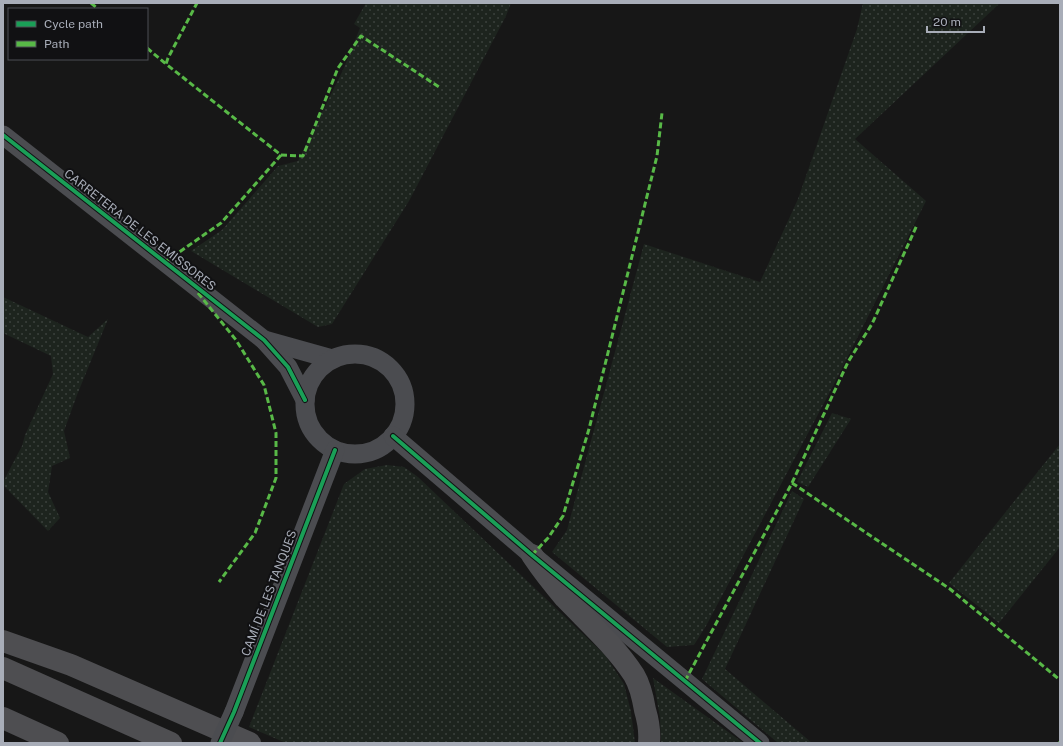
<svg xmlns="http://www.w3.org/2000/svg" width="1063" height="746" viewBox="0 0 1063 746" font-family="'Public Sans',sans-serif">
  <defs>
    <pattern id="grass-dots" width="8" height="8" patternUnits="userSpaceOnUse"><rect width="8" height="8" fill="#1d241e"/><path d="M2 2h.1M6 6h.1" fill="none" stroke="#3b413d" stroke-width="1.8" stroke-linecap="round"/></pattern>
  </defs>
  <rect width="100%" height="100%" fill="#171717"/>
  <g fill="url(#grass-dots)">
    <polygon points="366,3 511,3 506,16 409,201 332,324 318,327 191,251 222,230 278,166 298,161 343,70 360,28 354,24"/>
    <polygon points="863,3 1000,3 855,139 926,201 833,386 706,626 694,645 667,647 552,552 567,530 644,244 760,282 798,199 857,29"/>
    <polygon points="3,297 88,337 108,319 77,395 64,431 70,458 52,466 48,492 60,518 48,531 3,485 3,482 22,446 25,435 53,374 51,356 3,333"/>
    <polygon points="832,413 851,419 808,487 797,482"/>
    <polygon points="1060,444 1060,547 999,623 949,583"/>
    <polygon points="387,465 404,467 418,477 605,655 624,684 631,712 635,743 286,743 249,727 344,484 365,469"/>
    <polygon points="792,491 804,499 725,669 812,743 778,743 702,679"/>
    <polygon points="653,678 738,739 743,743 661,743 660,718"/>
  </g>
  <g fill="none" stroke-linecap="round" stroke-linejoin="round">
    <g stroke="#4b4c50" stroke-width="19">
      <polyline points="3,135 264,340 288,367 305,400"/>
      <polyline points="264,340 332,359"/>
      <circle cx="355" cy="404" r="50"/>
      <polyline points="393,436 532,555 760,743"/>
      <polyline points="234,712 335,450"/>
    </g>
    <g stroke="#4e4e51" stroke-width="22">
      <path d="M 532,555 C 542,570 553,584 565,598 C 589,623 615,646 634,675 C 640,685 643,698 645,710 C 648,720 650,732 649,743"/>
      <polyline points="3,641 71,665 250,743"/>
      <polyline points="3,668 171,743"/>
      <polyline points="3,718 58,743"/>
    </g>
    <polyline stroke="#4b4c50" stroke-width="19" points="220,743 234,712"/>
    <g stroke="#58b947" stroke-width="3" stroke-dasharray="6 3" stroke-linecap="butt">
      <polyline points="91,3 98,9"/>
      <polyline points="147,48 166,64"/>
      <polyline points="281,155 303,156 338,68 361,36 439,87"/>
      <polyline points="165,262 221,223 281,155 166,64 168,58 197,3"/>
      <polyline points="198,293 236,340 264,385 276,433 276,478 255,533 219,582"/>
      <polyline points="792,483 950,589 1060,680"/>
      <polyline points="532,555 548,538 563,516 589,429 657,156 662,113"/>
      <polyline points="685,681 792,483 848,362 872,324 917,225"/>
      <polyline points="1059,743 1060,742"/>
    </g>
    <defs>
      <g id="cycleway">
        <polyline points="3,135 264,340 288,367 305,400"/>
        <polyline points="393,436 532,555 760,743"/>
        <polyline points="220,743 234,712 335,450"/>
      </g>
    </defs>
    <use href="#cycleway" stroke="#111113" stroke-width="6"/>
    <use href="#cycleway" stroke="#1a9f57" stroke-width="4"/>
  </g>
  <g text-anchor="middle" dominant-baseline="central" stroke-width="4" stroke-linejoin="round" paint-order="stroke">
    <g font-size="12" fill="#a8adb8" stroke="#111113">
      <text transform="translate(140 230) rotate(38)">CARRETERA DE LES EMISSORES</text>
      <text transform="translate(269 593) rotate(-69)">CAMÍ DE LES TANQUES</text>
    </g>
  </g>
  <rect width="1063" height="746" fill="none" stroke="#a8adb8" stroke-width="8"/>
  <rect x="8" y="8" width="140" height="52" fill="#111113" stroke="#4d4f55"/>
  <rect x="16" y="21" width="20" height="6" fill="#1a9f57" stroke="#4d4f55"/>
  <text x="44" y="28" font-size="12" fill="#a8adb8">Cycle path</text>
  <rect x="16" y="41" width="20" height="6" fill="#58b947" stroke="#4d4f55"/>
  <text x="44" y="48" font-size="12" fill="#a8adb8">Path</text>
  <path d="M927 26v6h57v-6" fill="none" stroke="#a8adb8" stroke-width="2"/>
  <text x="933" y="26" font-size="12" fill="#a8adb8" stroke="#111113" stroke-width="3" paint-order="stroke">20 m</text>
</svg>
